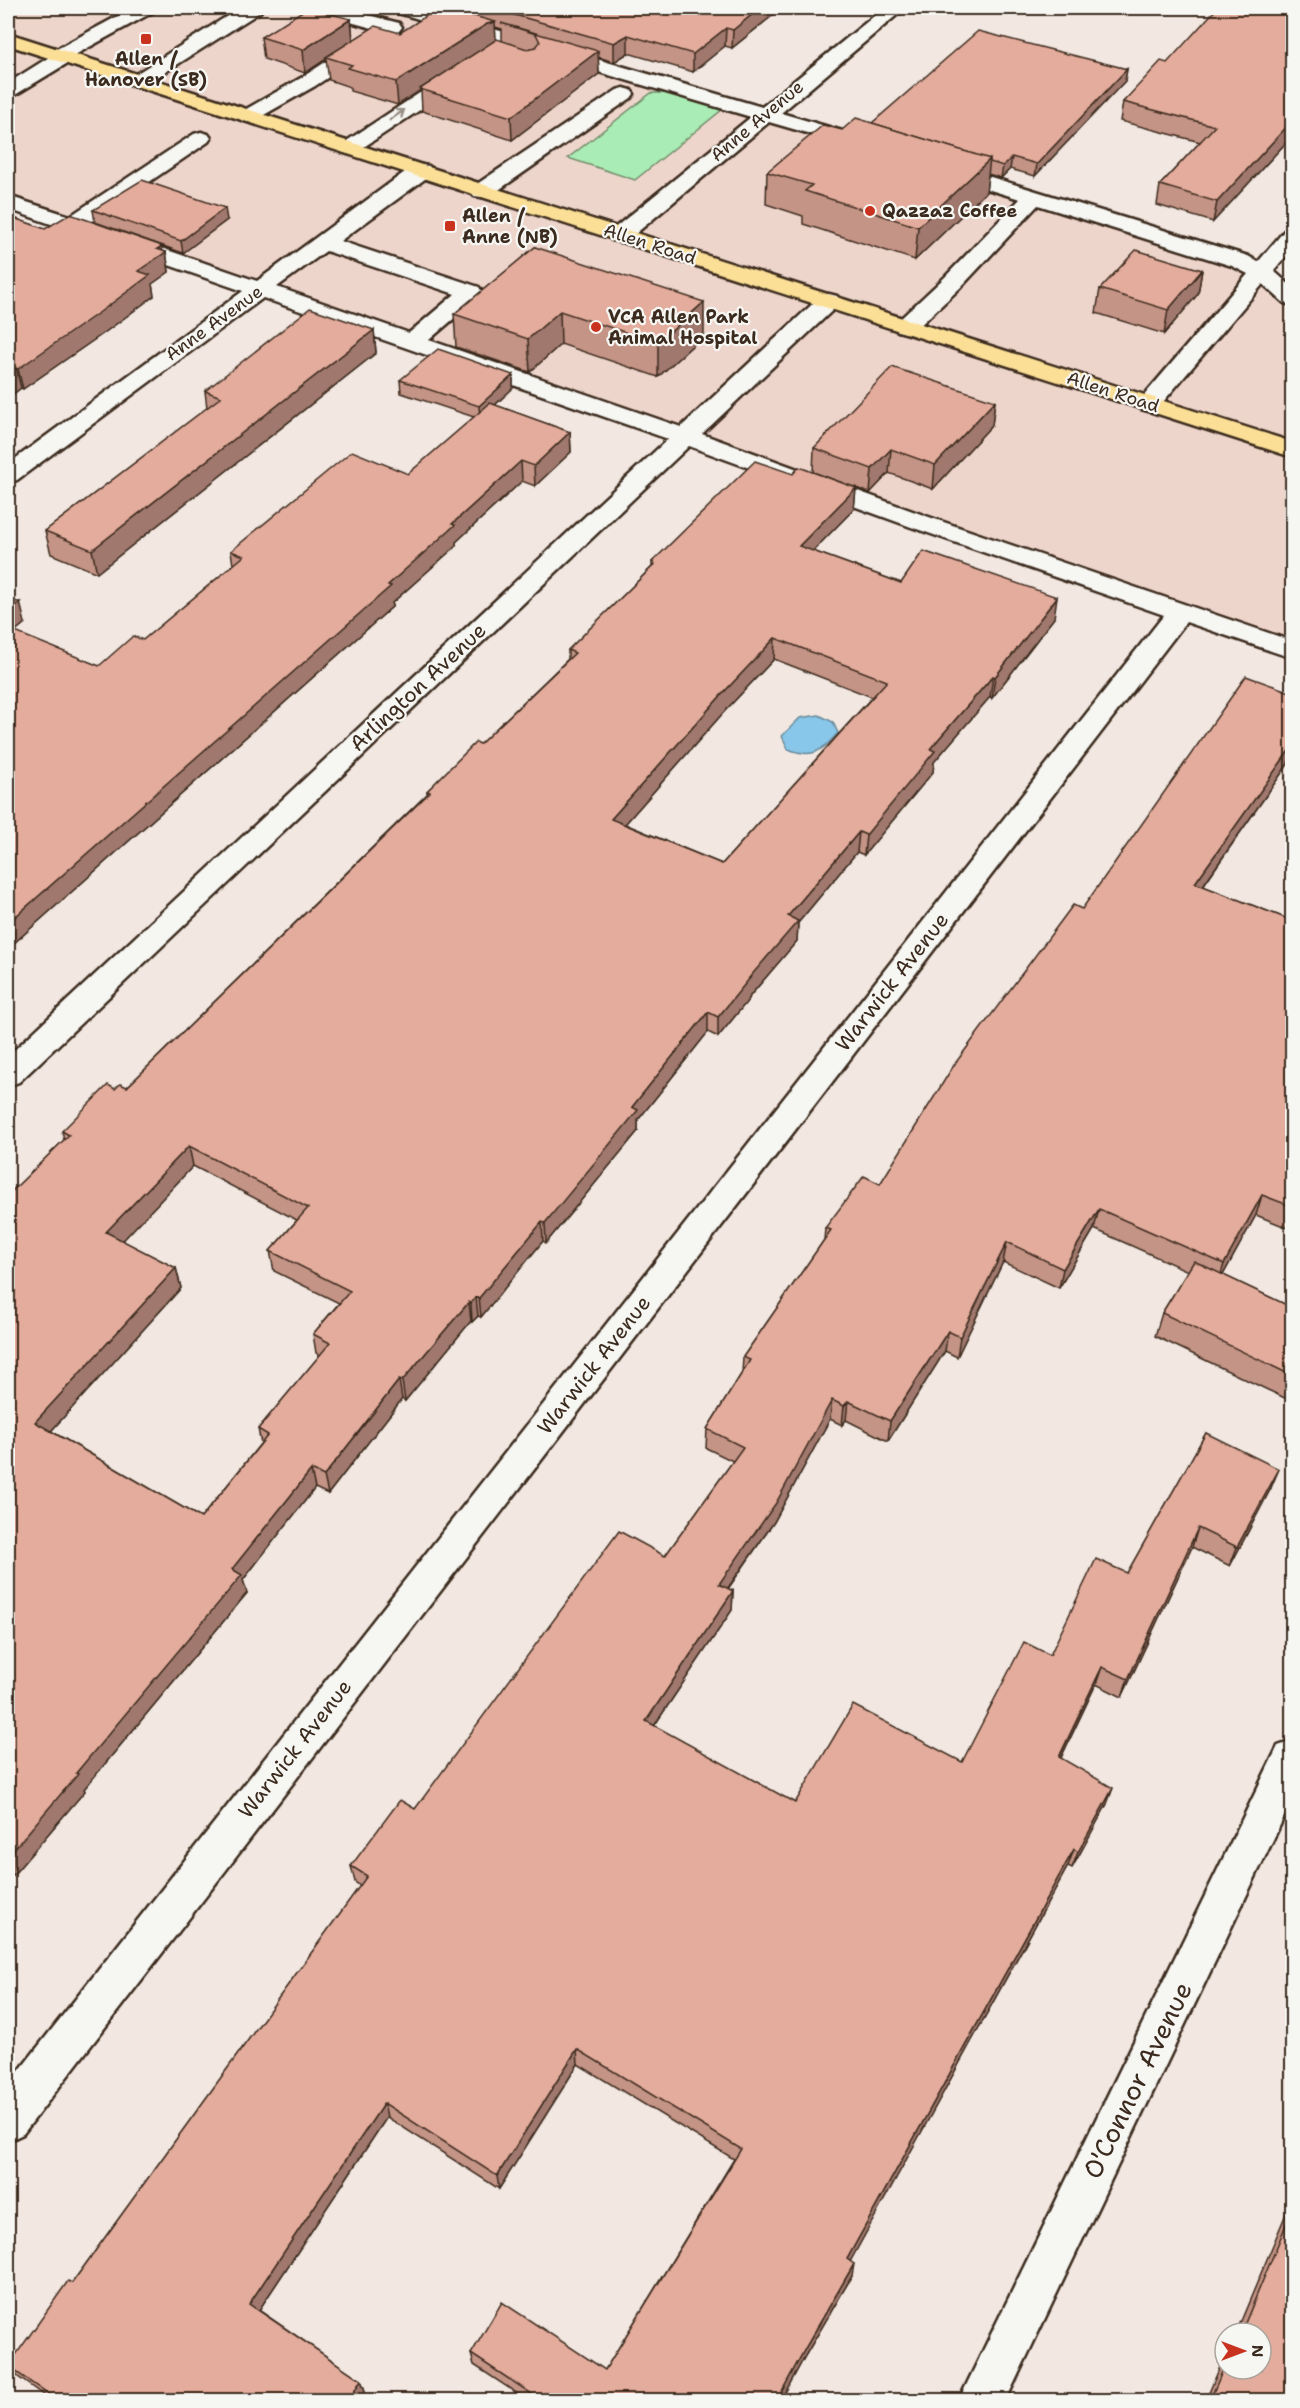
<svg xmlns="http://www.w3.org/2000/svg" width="1300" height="2408" viewBox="0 0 1300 2408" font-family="'Shantell Sans',sans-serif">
  <rect width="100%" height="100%" fill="#f2e7e1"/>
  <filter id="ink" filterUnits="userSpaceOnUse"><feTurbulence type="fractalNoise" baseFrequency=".0167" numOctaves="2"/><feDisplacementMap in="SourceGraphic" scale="12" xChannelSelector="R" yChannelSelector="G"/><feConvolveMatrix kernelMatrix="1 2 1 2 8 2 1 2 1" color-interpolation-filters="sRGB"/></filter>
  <g filter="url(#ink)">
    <polygon fill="#eed5cc" points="8,8 402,8 766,114 1262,272 1292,298 1292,650 8,202"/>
    <polygon fill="#aaecb5" stroke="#728b6a" stroke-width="1.5" points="651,93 670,93 723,109 635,180 568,158"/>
    <path fill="#88c7e9" stroke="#698898" stroke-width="1.5" d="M 819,715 L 833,722 L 838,733 C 820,752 814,759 788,749 L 782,736 L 800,718 Z"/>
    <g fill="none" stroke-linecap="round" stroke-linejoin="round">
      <defs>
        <g id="minor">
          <polygon points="133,8 156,8 153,12 73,56 71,61 15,95 8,97 8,83 51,56 53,51"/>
          <polygon points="240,8 263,8 260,12 145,85 131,85 128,81 131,77"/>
          <polygon points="311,8 341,8 399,23 402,27 399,31 315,86 255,120 248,122 241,120 238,116 241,112 301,78 376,29 313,12"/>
          <polygon points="393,8 421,8 762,107 884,8 905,8 781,113 866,138 869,142 866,146 859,148 852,146 769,122 628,240 620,242 612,240 609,235 612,230 751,117 395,12"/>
          <polygon points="460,69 467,71 470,75 467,79 356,152 349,154 342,152 339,148 342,144 453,71"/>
          <polygon points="624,88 631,90 634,94 631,98 490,196 482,197 474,196 471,191 474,186 617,90"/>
          <path d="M 201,132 L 208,134 L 211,138 L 208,142 L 89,223 L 257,281 L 413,166 L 421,165 L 429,166 L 432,171 L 429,176 L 340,241 L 479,287 L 482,292 L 479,297 L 429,340 L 681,427 L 821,296 L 829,294 L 837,296 L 840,301 L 837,306 L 702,434 L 929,517 L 1292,641 L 1292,658 L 1186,622 L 23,2134 L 8,2141 L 8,2085 L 1164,615 L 911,527 L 689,446 L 19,1082 L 8,1086 L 8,1056 L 668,439 L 263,298 L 17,480 L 8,482 L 8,464 L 243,291 L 8,209 L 8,196 L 70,216 L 194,134 ZM 326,251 L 455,294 L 409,333 L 277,287 Z"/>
          <polygon points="945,163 1248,256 1258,262 1284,231 1292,230 1292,249 1274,271 1292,287 1292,305 1284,303 1263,284 1157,409 1149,411 1141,409 1137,404 1141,399 1248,274 1232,266 1038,205 961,287 914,331 906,333 898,331 894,326 898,321 945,277 1020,199 937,174 934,169 937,164"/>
          <polygon points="1292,1741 1292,1800 1006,2400 959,2400 1278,1746"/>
        </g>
        <polygon id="major" points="8,33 1292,442 1292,457 8,45"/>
      </defs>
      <use href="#minor" stroke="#3b2a1e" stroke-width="5"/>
      <use href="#major" stroke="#3b2a1e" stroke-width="5"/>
      <use href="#minor" fill="#f6f6f2" fill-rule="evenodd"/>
      <use href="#major" fill="#fbdf96" fill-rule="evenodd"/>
    </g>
    <g fill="#c49486" stroke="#3b2a1e" stroke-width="1.5" fill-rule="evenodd">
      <path d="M 458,8 L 782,8 L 732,48 L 725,46 L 693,72 L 628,53 L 614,62 L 598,57 L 599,74 L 512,140 L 422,111 L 421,90 L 398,105 L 350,91 L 350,87 L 329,80 L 326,59 L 305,73 L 264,59 L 261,37 L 351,19 L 353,40 L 400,33 L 458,11 ZM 495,27 L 502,29 L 502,41 L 496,40 Z"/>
      <polygon points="1293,8 1293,135 1213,222 1157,205 1160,185 1200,142 1120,121 1123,102 1167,63"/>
      <polygon points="1127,69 1125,81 1035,176 1010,169 1001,178 988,174 986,192 915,260 803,224 803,216 766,204 767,172 842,130"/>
      <polygon points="93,210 227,220 183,253 95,222"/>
      <polygon points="8,216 45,229 162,246 162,251 166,252 169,272 152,284 154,296 104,333 23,389 21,388 8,398"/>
      <polygon points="535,247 704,335 658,377 561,344 530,372 456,347 454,314"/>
      <polygon points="1202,270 1198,294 1164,334 1096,313 1100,289"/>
      <polygon points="374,330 376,353 97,573 51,554 45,531 207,408 205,391"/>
      <polygon points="513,375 513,388 495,405 570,432 571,452 535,486 522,481 456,542 456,546 392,603 393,606 12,945 8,944 8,601 25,623 14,632 99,666 143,640 233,565 231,551 408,474 474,417 401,393 400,380"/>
      <polygon points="995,401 992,425 933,489 889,473 870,493 813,472 814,448"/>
      <path d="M 793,474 L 856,488 L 854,509 L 813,551 L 901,583 L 1054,618 L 992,698 L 990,697 L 934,762 L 933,772 L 864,855 L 857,852 L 798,923 L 797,941 L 750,996 L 749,999 L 718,1037 L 708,1032 L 638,1120 L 638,1131 L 546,1243 L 543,1241 L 481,1317 L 478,1316 L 472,1322 L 471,1321 L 405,1401 L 402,1399 L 328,1494 L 315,1488 L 243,1580 L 247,1593 L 84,1789 L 85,1791 L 8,1881 L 8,1195 L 64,1140 L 62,1131 L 115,1089 L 127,1087 L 427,794 L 427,791 L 480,744 L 568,659 L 568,650 L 652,567 L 652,562 ZM 774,659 L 872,697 L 722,864 L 625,824 L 723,713 ZM 193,1166 L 297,1220 L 270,1251 L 274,1271 L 339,1303 L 313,1334 L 316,1353 L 320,1355 L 258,1429 L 261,1443 L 201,1518 L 51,1431 L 181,1288 L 176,1268 L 122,1241 Z"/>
      <polygon points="1293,693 1293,766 1288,764 1203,886 1293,921 1293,1230 1256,1215 1223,1275 1293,1308 1293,1402 1155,1336 1162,1313 1188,1271 1094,1229 1059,1288 1003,1262 957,1357 945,1351 888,1441 846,1420 842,1425 830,1419 774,1522 728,1589 733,1591 732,1610 654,1726 795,1803 962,1762 1050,1655 1127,1573 1206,1433 1271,1488 1230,1566 1192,1547 1122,1697 1096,1684 1061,1758 1107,1804 1072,1868 1068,1866 850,2261 852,2276 805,2356 781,2400 527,2400 474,2365 471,2354 605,2370 734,2159 578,2064 499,2189 387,2117 259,2310 361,2380 365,2391 360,2400 50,2400 18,2377 8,2366 72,2283 360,1886 355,1882 351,1866 415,1809 665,1556 733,1461 706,1448 707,1429 742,1373 743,1357 824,1240 825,1228 880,1184 1082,909"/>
      <polygon points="1293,2197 1293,2400 1206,2400 1225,2355 1225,2369 1261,2333 1236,2333"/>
    </g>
    <g fill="#a0786d" stroke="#3b2a1e" stroke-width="1.5">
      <polygon points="760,8 782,8 732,48 733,30"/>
      <polygon points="351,19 353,41 326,57 326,59 305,73 303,50"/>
      <polygon points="495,22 496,44 420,89 421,90 398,105 396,82 487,24"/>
      <polygon points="726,28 725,46 693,72 693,54"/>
      <polygon points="628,35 628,53 614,62 614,43"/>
      <polygon points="598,51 599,74 512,140 511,117"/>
      <polygon points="1127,69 1125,81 1035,176 1037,164"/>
      <polygon points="1293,120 1293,135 1213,222 1217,202"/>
      <polygon points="1012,157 1010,169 1001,178 1003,166"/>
      <polygon points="990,159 986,192 915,260 918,227"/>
      <polygon points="225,208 227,220 183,253 181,241"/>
      <polygon points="162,246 163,254 166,252 169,272 152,284 154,296 104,333 23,389 18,369"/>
      <polygon points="1202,270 1198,294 1164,334 1168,310"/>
      <polygon points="704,302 704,335 658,377 658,343"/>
      <polygon points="560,311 561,344 530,372 528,339"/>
      <polygon points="374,330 376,353 97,573 92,550"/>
      <polygon points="16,368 21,388 8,398 8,374"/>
      <polygon points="513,375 513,388 480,419 479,406"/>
      <polygon points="995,401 992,425 933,489 935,465"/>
      <polygon points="570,432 571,452 535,486 534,466"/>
      <polygon points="891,449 889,473 870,493 872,469"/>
      <polygon points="521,461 522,481 456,542 456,546 392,603 393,606 12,945 8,931 8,923 388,585 452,524"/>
      <polygon points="856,488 854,509 797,567 799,546"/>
      <polygon points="1057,597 1054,618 992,698 995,677"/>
      <polygon points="20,602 25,623 8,637 8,612"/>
      <polygon points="775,638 774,659 723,713 611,840 611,819 724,692"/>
      <polygon points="993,676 990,697 934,762 933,772 864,855 866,835 930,749"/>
      <polygon points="1293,745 1288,764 1190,904 1195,883"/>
      <polygon points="859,832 857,852 798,923 797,941 750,996 749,999 718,1037 718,1017 749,978 788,916"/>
      <polygon points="708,1012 708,1032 638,1120 638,1131 546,1243 545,1223 632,1107"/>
      <polygon points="189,1146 193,1166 112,1252 106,1232"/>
      <polygon points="1262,1195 1256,1215 1218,1284 1224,1264"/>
      <polygon points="1099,1209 1094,1229 1059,1288 1063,1269"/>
      <polygon points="542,1222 543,1241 481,1317 479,1298"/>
      <polygon points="1007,1242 1003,1262 957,1357 960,1337"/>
      <polygon points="176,1268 181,1288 42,1441 35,1422"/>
      <polygon points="476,1297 478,1316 472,1322 471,1303"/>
      <polygon points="469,1302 471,1321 405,1401 402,1381"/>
      <polygon points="948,1331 945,1351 888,1441 890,1421"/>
      <polygon points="399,1380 402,1399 328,1494 324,1476"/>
      <polygon points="832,1400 830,1419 774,1522 718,1602 719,1584"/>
      <polygon points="848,1401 846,1420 842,1425 844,1406"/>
      <polygon points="1279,1469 1271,1488 1230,1566 1237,1547"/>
      <polygon points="311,1470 315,1488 243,1580 247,1593 84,1789 85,1791 8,1881 8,1856 76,1773 232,1569"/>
      <polygon points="1198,1528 1192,1547 1122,1697 1128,1679"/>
      <polygon points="733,1591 732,1610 646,1738 646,1721"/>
      <polygon points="1102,1667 1096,1684 1053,1774 1059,1757"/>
      <polygon points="1113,1788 1107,1804 1072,1868 1078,1852"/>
      <polygon points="1074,1849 1068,1866 845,2271 847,2259"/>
      <polygon points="577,2049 578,2064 499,2189 497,2176"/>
      <polygon points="384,2103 387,2117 255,2316 249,2304"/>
      <polygon points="854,2264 852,2276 805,2356 781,2400 777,2400 807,2345"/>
      <polygon points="361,2380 365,2391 360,2400 349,2400"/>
    </g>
    <g fill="#e4ac9c" stroke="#3b2a1e" stroke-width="1.5" fill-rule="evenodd">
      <polygon points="307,8 351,19 303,50 261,37"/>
      <polygon points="438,8 446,8 495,22 487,24 396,82 348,68 352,65 326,57 375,26 400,33"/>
      <polygon points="490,8 760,8 733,30 726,28 693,54 628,35 614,43"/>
      <polygon points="1217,8 1293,8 1293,120 1217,202 1160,185 1215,126 1123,102 1161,61 1167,63"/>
      <polygon points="501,23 598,51 511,117 420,89 497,39 527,49 536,47 540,42 536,34"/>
      <polygon points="978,31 1127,69 1037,164 1012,157 1003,166 990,162 990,159 872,123"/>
      <polygon points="856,118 990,159 918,227 805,191 812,185 767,172 823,125 842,130"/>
      <polygon points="142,180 225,208 181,241 93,210"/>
      <polygon points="70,214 162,246 157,249 166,252 138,271 150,275 100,312 18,369 16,368 8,374 8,216 45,229"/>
      <polygon points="535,247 704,302 658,343 560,311 528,339 454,314"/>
      <polygon points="1136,250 1202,270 1168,310 1100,289"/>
      <polygon points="310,308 374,330 92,550 45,531 221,397 205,391"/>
      <polygon points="438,349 513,375 479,406 400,380"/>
      <polygon points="892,367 995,401 935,465 891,449 872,469 814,448"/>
      <polygon points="490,403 570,432 534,466 521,461 452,524 455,525 388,585 391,586 8,923 8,629 99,666 133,636 143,640 244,556 231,551 352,451 408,474"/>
      <path d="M 755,461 L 793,474 L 799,467 L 856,488 L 799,546 L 901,583 L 923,551 L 1057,597 L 995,677 L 993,676 L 930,749 L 935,751 L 866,835 L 859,832 L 788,916 L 798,921 L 749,978 L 750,978 L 718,1017 L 708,1012 L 632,1107 L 638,1110 L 545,1223 L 542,1222 L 479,1298 L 476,1297 L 471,1303 L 469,1302 L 402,1381 L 399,1380 L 324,1476 L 311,1470 L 232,1569 L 242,1575 L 76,1773 L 78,1774 L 8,1856 L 8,1195 L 69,1135 L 62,1131 L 108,1085 L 115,1089 L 120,1084 L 127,1087 L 430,792 L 427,791 L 476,742 L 480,744 L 575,653 L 568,650 L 655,564 L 652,562 ZM 775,638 L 887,681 L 722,864 L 611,819 L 724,692 ZM 189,1146 L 308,1208 L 270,1251 L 350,1291 L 313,1334 L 330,1343 L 258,1429 L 268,1435 L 201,1518 L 35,1422 L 176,1268 L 106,1232 Z"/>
      <polygon points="8,601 20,602 8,612"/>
      <polygon points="1246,676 1293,693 1293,745 1195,883 1293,921 1293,1207 1262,1195 1224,1264 1099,1209 1063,1269 1007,1242 960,1337 948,1331 890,1421 848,1401 844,1406 832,1400 776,1503 719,1584 733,1591 646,1721 795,1803 853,1705 962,1762 1024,1642 1050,1655 1096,1559 1127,1573 1206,1433 1279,1469 1237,1547 1198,1528 1128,1679 1102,1667 1059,1757 1113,1788 1078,1852 1074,1849 847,2259 854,2264 807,2345 777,2400 541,2400 471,2354 502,2302 605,2370 741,2149 577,2049 497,2176 384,2103 249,2304 361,2380 349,2400 56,2400 8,2366 68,2281 72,2283 367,1876 351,1866 400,1800 415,1809 619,1531 665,1556 743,1447 707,1429 750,1360 743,1357 831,1230 825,1228 864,1176 880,1184 954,1065 1073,905 1082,909"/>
      <polygon points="1194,1261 1293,1308 1293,1376 1162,1313"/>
      <polygon points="1293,2208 1293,2400 1210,2400 1225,2365 1225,2369 1261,2369 1261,2333 1238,2333 1241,2327 1243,2328"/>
    </g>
    <defs><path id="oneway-shaft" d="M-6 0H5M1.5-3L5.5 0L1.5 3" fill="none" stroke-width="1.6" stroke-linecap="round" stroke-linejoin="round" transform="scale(1.5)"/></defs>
    <use stroke="#989088" href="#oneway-shaft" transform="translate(397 115) rotate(-35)"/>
  </g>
  <g fill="#c8321e" stroke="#f6f6f2" stroke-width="2">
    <rect x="140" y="33" width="12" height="12" rx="3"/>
    <circle cx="870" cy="211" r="6"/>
    <rect x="444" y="220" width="12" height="12" rx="3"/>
    <circle cx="596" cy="327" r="6"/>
  </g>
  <g text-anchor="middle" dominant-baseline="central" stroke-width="4.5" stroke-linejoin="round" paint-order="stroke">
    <g font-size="18" font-weight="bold" fill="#3b2a1e" stroke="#f6f6f2" text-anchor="start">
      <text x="146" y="59" text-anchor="middle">Allen /<tspan x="146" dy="21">Hanover (SB)</tspan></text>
      <text x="882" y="211">Qazzaz Coffee</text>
      <text x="462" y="216">Allen /<tspan x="462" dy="21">Anne (NB)</tspan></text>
      <text x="608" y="317">VCA Allen Park<tspan x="608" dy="21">Animal Hospital</tspan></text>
    </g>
    <g font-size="18" fill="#3b2a1e" stroke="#f6f6f2">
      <text transform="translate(757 121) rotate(-40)">Anne Avenue</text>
      <text transform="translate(650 244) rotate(18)">Allen Road</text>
      <text transform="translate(214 323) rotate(-36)">Anne Avenue</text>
      <text transform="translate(1113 392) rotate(18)">Allen Road</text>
    </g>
    <g font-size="21" fill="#3b2a1e" stroke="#f6f6f2">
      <text transform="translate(418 687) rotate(-43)">Arlington Avenue</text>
      <text transform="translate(892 982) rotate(-52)">Warwick Avenue</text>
      <text transform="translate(594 1365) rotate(-52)">Warwick Avenue</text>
      <text transform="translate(295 1749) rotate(-52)">Warwick Avenue</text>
    </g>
    <g font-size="26" fill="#3b2a1e" stroke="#f6f6f2">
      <text transform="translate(1137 2080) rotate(-64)">O'Connor Avenue</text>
    </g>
  </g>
  <rect width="1300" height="2408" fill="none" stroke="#f6f6f2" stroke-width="30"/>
  <rect x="15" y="15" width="1270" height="2378" fill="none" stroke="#3b2a1e" stroke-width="2" filter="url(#ink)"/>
  <g transform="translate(1243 2351) rotate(90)"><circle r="28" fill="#f6f6f2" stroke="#aba49d" stroke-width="1.5"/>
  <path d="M0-4.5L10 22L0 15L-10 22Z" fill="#c8321e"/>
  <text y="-9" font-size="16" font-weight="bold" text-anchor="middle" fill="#3b2a1e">N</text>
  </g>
</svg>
